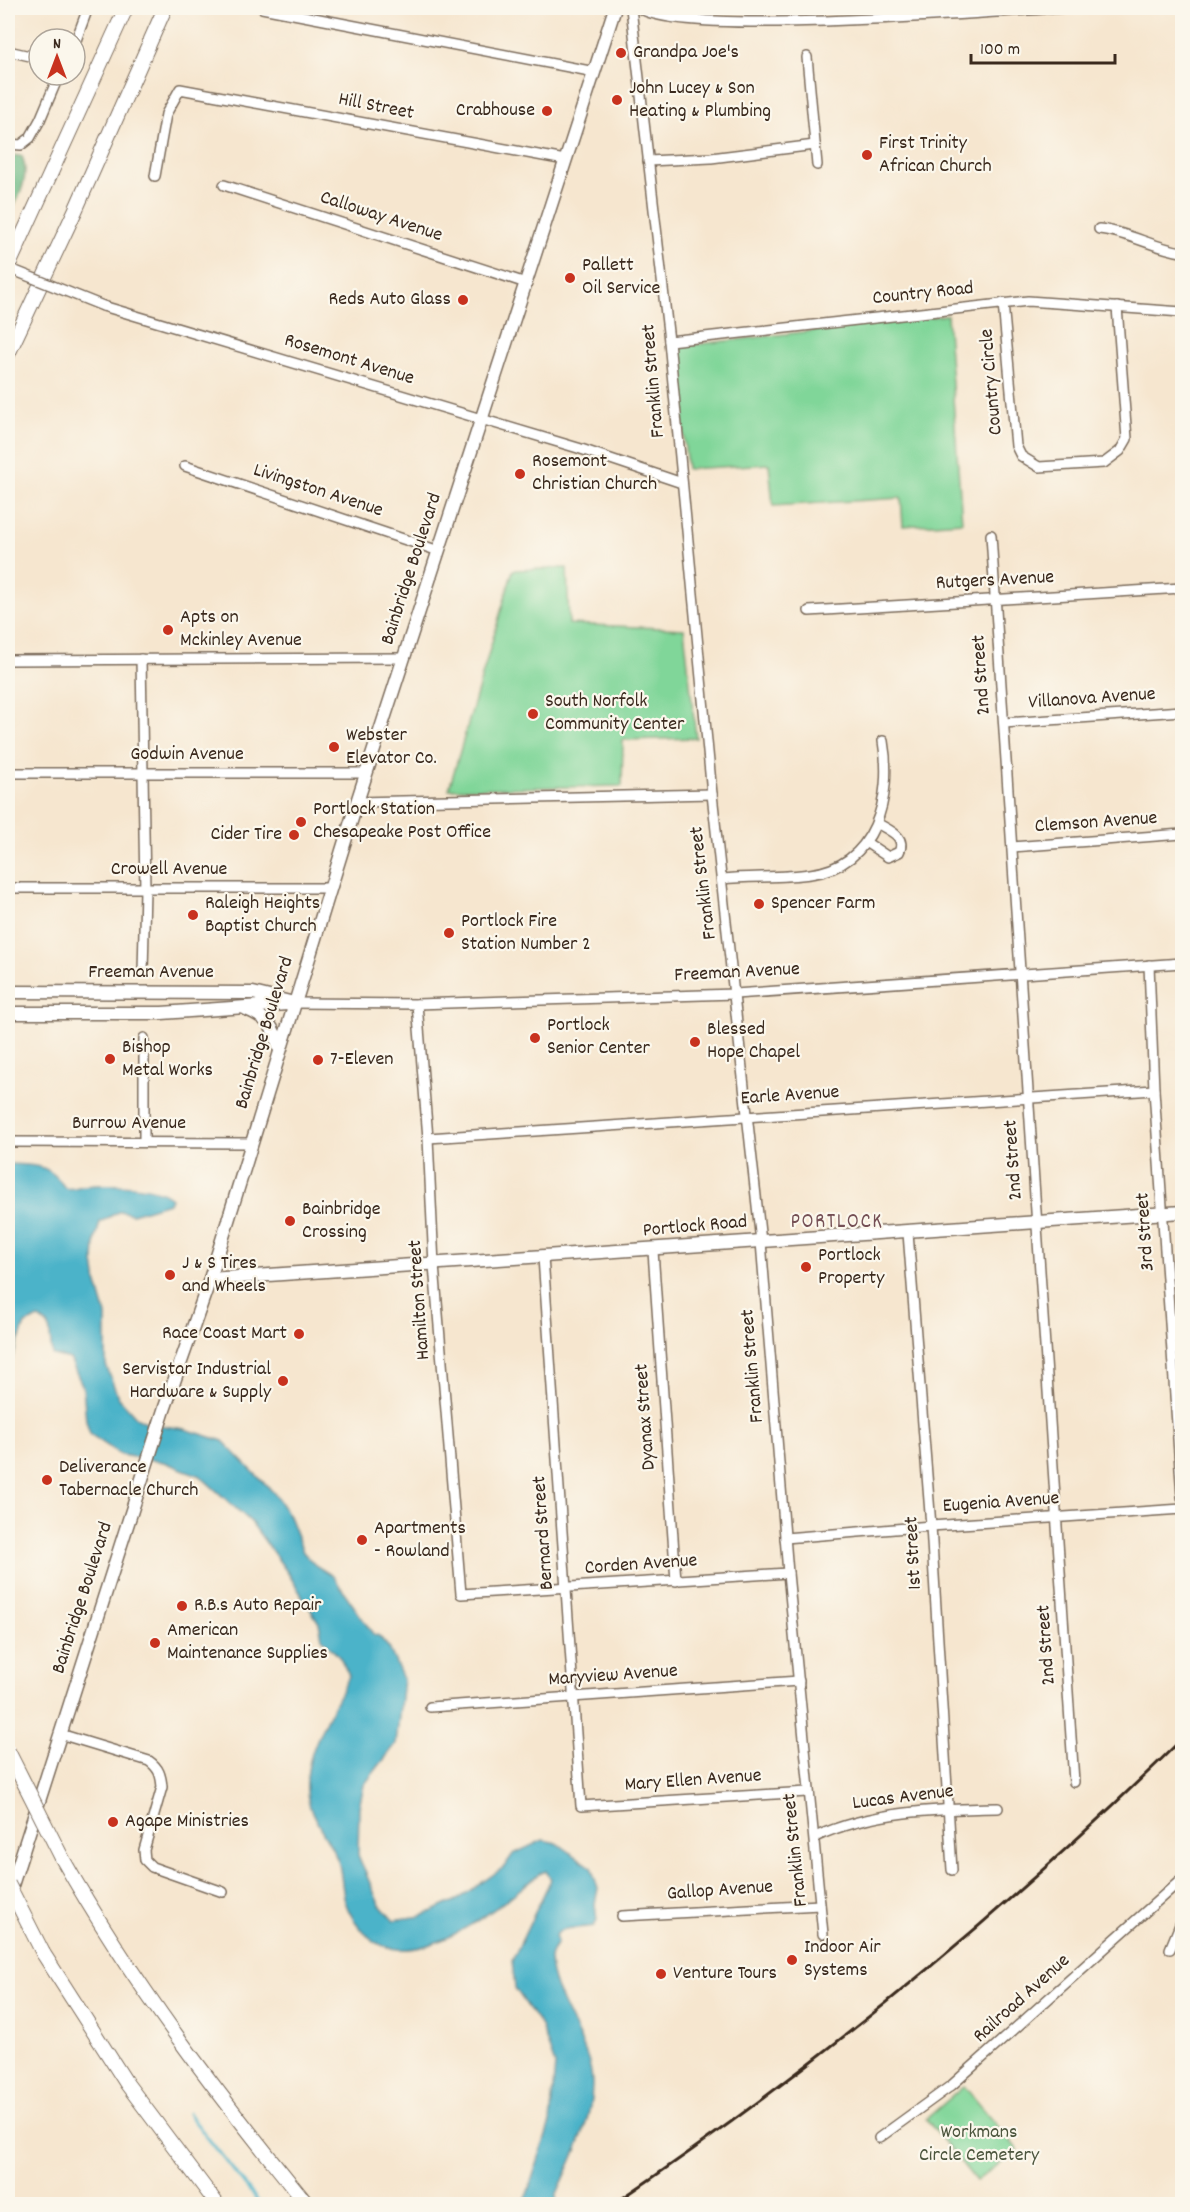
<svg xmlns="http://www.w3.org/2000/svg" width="1190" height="2212" viewBox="0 0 1190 2212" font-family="Dekko,sans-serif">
  <rect width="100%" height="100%" fill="#fbf7ec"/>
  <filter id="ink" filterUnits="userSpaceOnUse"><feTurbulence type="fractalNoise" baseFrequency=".0167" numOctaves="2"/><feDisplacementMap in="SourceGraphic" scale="12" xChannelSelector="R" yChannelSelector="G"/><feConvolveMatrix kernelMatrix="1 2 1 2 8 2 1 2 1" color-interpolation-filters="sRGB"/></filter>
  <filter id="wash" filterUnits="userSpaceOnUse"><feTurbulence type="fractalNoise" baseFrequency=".008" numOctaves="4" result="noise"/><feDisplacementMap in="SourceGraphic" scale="24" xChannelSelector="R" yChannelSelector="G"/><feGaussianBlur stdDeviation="1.35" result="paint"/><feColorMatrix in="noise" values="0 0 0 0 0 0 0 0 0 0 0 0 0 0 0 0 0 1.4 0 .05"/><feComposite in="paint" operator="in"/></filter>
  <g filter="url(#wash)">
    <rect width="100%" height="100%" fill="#f6e6cf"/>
    <g fill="#80d699" stroke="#5e805c" stroke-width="1.5">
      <polygon points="947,315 962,522 903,526 901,498 773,506 769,464 687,469 675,347"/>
      <polygon points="567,568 569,624 684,629 696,738 623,740 622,786 449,789 513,570"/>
      <polygon points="964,2086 1018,2150 976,2181 926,2119"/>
    </g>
    <path fill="#68b781" stroke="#527050" stroke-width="1.5" d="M 8,155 L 22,156 C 31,177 18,199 8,218 Z"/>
    <path fill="#4bb3c9" stroke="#436e74" stroke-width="1.5" d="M 10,1164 C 36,1165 50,1164 65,1188 C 72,1190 76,1187 83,1186 C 105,1184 156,1183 171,1198 L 169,1203 L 132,1214 L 120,1211 L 100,1222 L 95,1241 L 94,1262 L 97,1284 L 106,1315 L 106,1365 L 118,1397 L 136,1417 L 149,1424 L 185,1429 L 223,1441 L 275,1494 L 289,1516 L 303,1552 L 315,1565 L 333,1576 L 373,1634 L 379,1636 L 389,1648 L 403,1679 L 396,1744 L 364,1785 L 359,1807 L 358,1855 L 379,1904 L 393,1920 L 422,1916 L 457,1900 L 504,1867 L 513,1854 L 543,1840 L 557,1843 L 591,1867 L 598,1888 L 595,1904 L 597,1921 L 594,1926 C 581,1929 562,1925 555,1936 L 557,1942 C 554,1947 550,1954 550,1959 C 551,1999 594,2045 592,2087 C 591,2126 571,2161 556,2196 L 557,2204 L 527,2204 L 525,2201 L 550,2123 L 555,2065 L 541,2026 L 515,1988 L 512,1961 L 551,1879 L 546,1871 L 539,1874 C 502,1904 412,1982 366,1934 C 358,1926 350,1916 346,1904 C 342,1892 342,1877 339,1864 C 333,1844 317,1827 310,1807 C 296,1762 330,1715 349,1676 L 341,1659 L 322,1638 L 319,1623 L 288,1573 L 251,1522 L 200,1476 L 164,1462 L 121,1455 L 90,1434 L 86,1420 L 83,1387 L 70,1359 L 52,1355 L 49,1326 L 39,1318 L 25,1324 L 8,1370 L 8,1165 Z"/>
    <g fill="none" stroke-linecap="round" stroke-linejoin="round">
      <polyline stroke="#4bb3c9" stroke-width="3" points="188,2113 260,2204"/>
    </g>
  </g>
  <g filter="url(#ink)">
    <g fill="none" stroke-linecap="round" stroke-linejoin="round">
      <defs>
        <g id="minor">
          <polyline points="262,8 595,72"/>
          <polyline points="631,8 669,341 712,794 761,1242 788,1573 823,1934"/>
          <path d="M 640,8 C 682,38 995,11 1063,8"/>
          <polyline points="75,43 88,8"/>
          <polyline points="8,51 39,58"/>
          <polyline points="807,57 817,165"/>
          <polyline points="8,144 21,145 30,138 40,120 59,75"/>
          <polyline points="648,161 711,158 815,145"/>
          <polyline points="155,176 166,114 180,89 565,160"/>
          <polyline points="224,185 526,283"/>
          <path d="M 1099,229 C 1129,232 1153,248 1182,252"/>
          <polyline points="1003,303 1016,446 1021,456 1039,467 1104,463 1120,451 1127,439 1117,307"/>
          <polyline points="103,306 578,448 682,483"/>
          <polyline points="669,341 1028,301 1182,312"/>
          <polyline points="185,466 439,551"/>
          <polyline points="991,535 1074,1782"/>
          <polyline points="809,611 1182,588"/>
          <polyline points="141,659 145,889 143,972"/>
          <polyline points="8,660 403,658"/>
          <polyline points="1004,723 1182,711"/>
          <polyline points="8,773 367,773"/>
          <polyline points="357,802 712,794"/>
          <path d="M 867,843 L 888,857 L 899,852 C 907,836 888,830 877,823"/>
          <polyline points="1012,847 1182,834"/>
          <path d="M 722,879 C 751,876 781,878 810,874 C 876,866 893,797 883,741"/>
          <polyline points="8,888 331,888"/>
          <polyline points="1149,965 1154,1090 1182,1497"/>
          <polyline points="294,1003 417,1004 735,994 1182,963"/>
          <polyline points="417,1004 428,1138 434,1265 461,1594 788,1573"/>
          <polyline points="144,1038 144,1141"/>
          <polyline points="428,1138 1154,1090"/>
          <polyline points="8,1142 251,1143"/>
          <polyline points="908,1233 931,1526 952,1870"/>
          <polyline points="653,1251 676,1581"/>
          <polyline points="543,1257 581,1806 807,1792"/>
          <polyline points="785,1538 931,1526 1182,1509"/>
          <polyline points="430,1707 799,1681"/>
          <path d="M 60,1734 L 149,1761 C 159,1768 161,1775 162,1787 L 144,1850 L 145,1860 L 152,1867 L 223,1892"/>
          <path d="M 815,1837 C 871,1811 936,1809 998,1808"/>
          <polyline points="622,1916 820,1905"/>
          <polyline points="1170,1949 1182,1920"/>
          <polyline points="879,2138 952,2085 1182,1879"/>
        </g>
        <g id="major">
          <polyline points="8,992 253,993 294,1003"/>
          <path d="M 246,1009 C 266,1017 275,1027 279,1048"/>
          <polyline points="8,1013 162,1013 287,1004"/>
          <polyline points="210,1279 1182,1212"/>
          <polyline points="8,1898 164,1410 210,1279 357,802 615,8"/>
        </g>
        <g id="highway">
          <polyline points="8,267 126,8"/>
          <polyline points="8,354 75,211 165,8"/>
          <path d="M 62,1858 C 132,1982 217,2094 307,2204"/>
          <polyline points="43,1953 127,2084 217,2204"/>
        </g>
      </defs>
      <use href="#minor" stroke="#7c6c5c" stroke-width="12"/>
      <use href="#major" stroke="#7c6c5c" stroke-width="15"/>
      <use href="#highway" stroke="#7c6c5c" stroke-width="16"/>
      <use href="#minor" stroke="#fff" stroke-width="9"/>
      <use href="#major" stroke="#fff" stroke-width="12"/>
      <use href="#highway" stroke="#fff" stroke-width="14"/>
      <path stroke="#3b2a1e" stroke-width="3" d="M 614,2204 C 820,2065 1005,1913 1182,1739"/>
      <defs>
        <polyline id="minor-bridge" points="8,268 103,306"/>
        <g id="highway-bridge">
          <polyline points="8,1751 62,1858"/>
          <polyline points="8,1884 43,1953"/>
        </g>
      </defs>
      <use href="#minor-bridge" stroke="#7c6c5c" stroke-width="12" stroke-linecap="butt"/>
      <use href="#highway-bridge" stroke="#7c6c5c" stroke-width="16" stroke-linecap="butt"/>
      <use href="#minor-bridge" stroke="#fff" stroke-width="9"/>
      <use href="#highway-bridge" stroke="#fff" stroke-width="14"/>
    </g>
  </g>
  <g fill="#c8321e" stroke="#fbf7ec" stroke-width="2">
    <circle cx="621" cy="53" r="6"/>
    <circle cx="617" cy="100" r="6"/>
    <circle cx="547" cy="111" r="6"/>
    <circle cx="867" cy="155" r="6"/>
    <circle cx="570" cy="278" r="6"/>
    <circle cx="463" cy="300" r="6"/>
    <circle cx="520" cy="474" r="6"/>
    <circle cx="168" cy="630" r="6"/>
    <circle cx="533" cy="714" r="6"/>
    <circle cx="334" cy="747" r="6"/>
    <circle cx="301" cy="822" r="6"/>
    <circle cx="294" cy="835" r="6"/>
    <circle cx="759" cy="904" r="6"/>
    <circle cx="193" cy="915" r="6"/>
    <circle cx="449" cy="933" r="6"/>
    <circle cx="535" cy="1038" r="6"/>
    <circle cx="695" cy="1042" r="6"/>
    <circle cx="110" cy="1059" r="6"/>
    <circle cx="318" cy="1060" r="6"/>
    <circle cx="290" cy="1221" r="6"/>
    <circle cx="806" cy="1267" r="6"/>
    <circle cx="170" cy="1275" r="6"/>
    <circle cx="299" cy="1334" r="6"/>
    <circle cx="283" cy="1381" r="6"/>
    <circle cx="47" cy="1480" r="6"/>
    <circle cx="362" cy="1540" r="6"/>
    <circle cx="182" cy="1606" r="6"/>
    <circle cx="155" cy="1643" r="6"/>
    <circle cx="113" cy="1822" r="6"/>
    <circle cx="792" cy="1960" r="6"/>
    <circle cx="661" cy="1974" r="6"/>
  </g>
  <g text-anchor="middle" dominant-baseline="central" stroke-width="4.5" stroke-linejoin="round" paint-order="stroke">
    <g font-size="20" fill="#3b2a1e" stroke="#fbf7ec" text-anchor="start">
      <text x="633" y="53">Grandpa Joe's</text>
      <text x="629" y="89">John Lucey &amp; Son<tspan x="629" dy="23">Heating &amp; Plumbing</tspan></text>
      <text x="535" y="111" text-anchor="end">Crabhouse</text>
      <text x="879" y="144">First Trinity<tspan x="879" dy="23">African Church</tspan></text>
      <text x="582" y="266">Pallett<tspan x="582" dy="23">Oil Service</tspan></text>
      <text x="451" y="300" text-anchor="end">Reds Auto Glass</text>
      <text x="532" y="462">Rosemont<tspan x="532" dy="23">Christian Church</tspan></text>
      <text x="180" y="618">Apts on<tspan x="180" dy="23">Mckinley Avenue</tspan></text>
      <text x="545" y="702">South Norfolk<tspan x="545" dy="23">Community Center</tspan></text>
      <text x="346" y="736">Webster<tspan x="346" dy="23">Elevator Co.</tspan></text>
      <text x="313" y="810">Portlock Station<tspan x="313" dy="23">Chesapeake Post Office</tspan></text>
      <text x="282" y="835" text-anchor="end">Cider Tire</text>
      <text x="205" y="904">Raleigh Heights<tspan x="205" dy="23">Baptist Church</tspan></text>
      <text x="771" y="904">Spencer Farm</text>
      <text x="461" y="922">Portlock Fire<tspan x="461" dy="23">Station Number 2</tspan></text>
      <text x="547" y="1026">Portlock<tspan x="547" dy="23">Senior Center</tspan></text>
      <text x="707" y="1030">Blessed<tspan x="707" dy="23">Hope Chapel</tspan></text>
      <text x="122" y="1048">Bishop<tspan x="122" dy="23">Metal Works</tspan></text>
      <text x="330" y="1060">7-Eleven</text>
      <text x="302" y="1210">Bainbridge<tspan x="302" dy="23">Crossing</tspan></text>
      <text x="818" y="1256">Portlock<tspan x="818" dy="23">Property</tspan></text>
      <text x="182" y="1264">J &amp; S Tires<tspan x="182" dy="23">and Wheels</tspan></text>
      <text x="287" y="1334" text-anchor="end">Race Coast Mart</text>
      <text x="271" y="1370" text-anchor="end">Servistar Industrial<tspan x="271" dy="23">Hardware &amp; Supply</tspan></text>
      <text x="59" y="1468">Deliverance<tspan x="59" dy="23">Tabernacle Church</tspan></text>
      <text x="374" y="1529">Apartments<tspan x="374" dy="23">- Rowland</tspan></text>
      <text x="194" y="1606">R.B.s Auto Repair</text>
      <text x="167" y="1631">American<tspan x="167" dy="23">Maintenance Supplies</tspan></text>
      <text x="125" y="1822">Agape Ministries</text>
      <text x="804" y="1948">Indoor Air<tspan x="804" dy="23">Systems</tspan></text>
      <text x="673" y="1974">Venture Tours</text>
    </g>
    <g font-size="20" fill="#3b2a1e" stroke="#fbf7ec">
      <text transform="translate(376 107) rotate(11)">Hill Street</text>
      <text transform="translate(381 217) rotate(18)">Calloway Avenue</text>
      <text transform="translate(923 294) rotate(-6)">Country Road</text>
      <text transform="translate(349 360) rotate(17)">Rosemont Avenue</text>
      <text transform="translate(654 381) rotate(-95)">Franklin Street</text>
      <text transform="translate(992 382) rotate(-95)">Country Circle</text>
      <text transform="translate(318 491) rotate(18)">Livingston Avenue</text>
      <text transform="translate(412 569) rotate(-72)">Bainbridge Boulevard</text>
      <text transform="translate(995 581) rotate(-3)">Rutgers Avenue</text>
      <text transform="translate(982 675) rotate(-94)">2nd Street</text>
      <text transform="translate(1092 699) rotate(-4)">Villanova Avenue</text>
      <text x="187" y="755">Godwin Avenue</text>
      <text transform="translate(1096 823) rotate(-4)">Clemson Avenue</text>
      <text x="169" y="870">Crowell Avenue</text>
      <text transform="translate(704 883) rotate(-97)">Franklin Street</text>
      <text x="151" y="973">Freeman Avenue</text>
      <text transform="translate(737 973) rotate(-3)">Freeman Avenue</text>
      <text transform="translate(265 1033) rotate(-73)">Bainbridge Boulevard</text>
      <text transform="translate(790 1096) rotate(-4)">Earle Avenue</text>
      <text x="129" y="1124">Burrow Avenue</text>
      <text transform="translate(1014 1160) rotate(-94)">2nd Street</text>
      <text transform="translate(695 1227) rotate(-5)">Portlock Road</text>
      <text transform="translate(1146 1232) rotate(-94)">3rd Street</text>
      <text transform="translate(420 1300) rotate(-94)">Hamilton Street</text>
      <text transform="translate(753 1366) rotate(-95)">Franklin Street</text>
      <text transform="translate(646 1417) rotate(-94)">Dyanax Street</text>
      <text transform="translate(1001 1503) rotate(-4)">Eugenia Avenue</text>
      <text transform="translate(544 1533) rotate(-94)">Bernard Street</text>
      <text transform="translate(914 1553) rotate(-93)">1st Street</text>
      <text transform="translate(641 1565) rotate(-4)">Corden Avenue</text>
      <text transform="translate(83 1598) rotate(-72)">Bainbridge Boulevard</text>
      <text transform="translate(1047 1645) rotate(-94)">2nd Street</text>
      <text transform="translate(613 1676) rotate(-4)">Maryview Avenue</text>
      <text transform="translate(693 1781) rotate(-4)">Mary Ellen Avenue</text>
      <text transform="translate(903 1798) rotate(-7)">Lucas Avenue</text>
      <text transform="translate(796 1850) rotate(-96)">Franklin Street</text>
      <text transform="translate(720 1891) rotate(-4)">Gallop Avenue</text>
      <text transform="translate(1022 1999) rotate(-42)">Railroad Avenue</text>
    </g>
    <g font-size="20" fill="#4c553d" stroke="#fbf7ec">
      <text x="979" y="2133">Workmans<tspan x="979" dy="23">Circle Cemetery</tspan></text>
    </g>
    <g font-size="21" letter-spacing="1.5" fill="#755055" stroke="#fbf7ec">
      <text x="837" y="1223">PORTLOCK</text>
    </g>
  </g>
  <rect width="1190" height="2212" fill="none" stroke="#fbf7ec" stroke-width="30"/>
  <g transform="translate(57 57)"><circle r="28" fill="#fbf7ec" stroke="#aea59a" stroke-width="1.5"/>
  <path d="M0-4.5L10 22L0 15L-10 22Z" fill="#c8321e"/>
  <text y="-9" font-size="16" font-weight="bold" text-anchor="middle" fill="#3b2a1e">N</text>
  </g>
  <path d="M971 54v9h144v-9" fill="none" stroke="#3b2a1e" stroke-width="3"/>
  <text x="980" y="54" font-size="18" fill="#3b2a1e" stroke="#fbf7ec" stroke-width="4.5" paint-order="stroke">100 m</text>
</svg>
